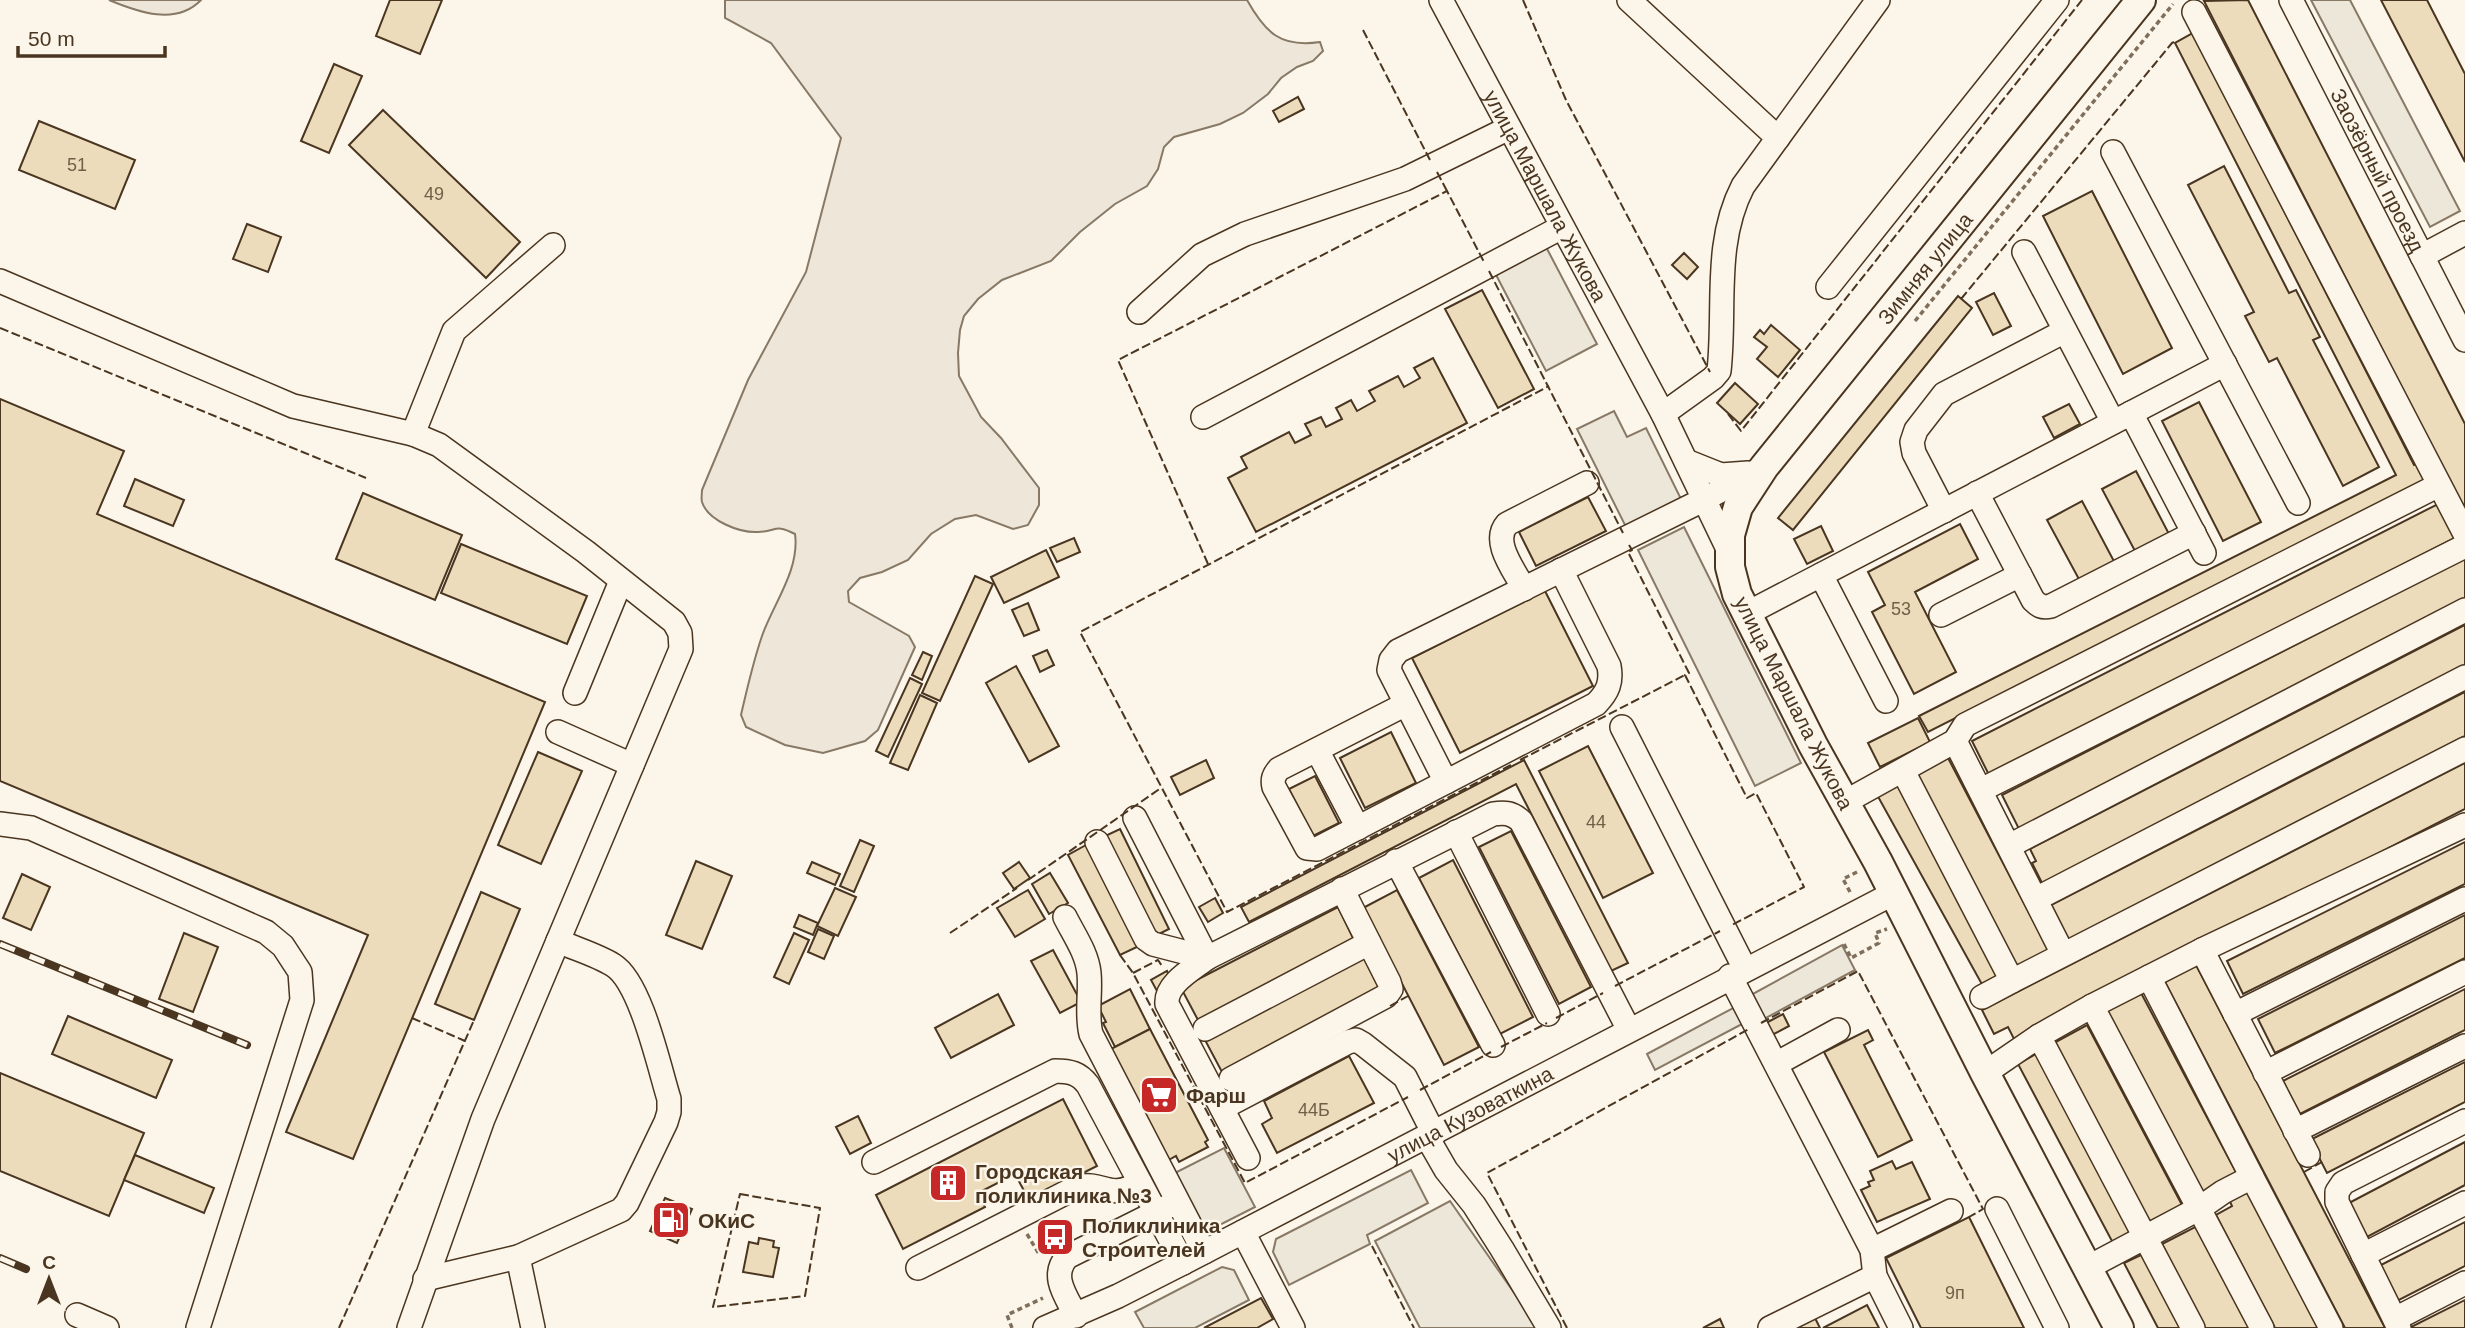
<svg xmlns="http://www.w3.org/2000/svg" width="2465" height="1328" viewBox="0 0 2465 1328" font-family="Arial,sans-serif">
  <rect width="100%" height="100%" fill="#fbf6e9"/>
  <g fill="#ede6d9" stroke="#887966" stroke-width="2">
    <path d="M 109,0 L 201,0 C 176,26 138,12 109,0 Z"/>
    <path d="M 725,0 L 1247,0 C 1265,32 1280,48 1320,42 L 1323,51 L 1313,61 L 1297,67 L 1281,78 L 1268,94 L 1243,113 L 1220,124 L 1174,137 L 1164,147 L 1158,169 L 1147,186 L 1115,204 L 1080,232 L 1051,261 L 1002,280 L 978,299 L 964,316 L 960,330 L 958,353 L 959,376 L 981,417 L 1001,438 L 1039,488 L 1039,505 L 1028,525 L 1013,529 L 976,515 L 955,519 L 931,534 L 908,560 L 882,572 L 860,578 L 848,591 L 849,602 L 909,636 L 915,647 L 878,730 L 865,741 L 823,753 L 785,745 L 746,727 L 741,715 C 747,689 753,662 762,636 C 773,604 800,570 795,534 C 774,523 777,532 758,532 C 740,533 708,521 702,502 C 701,498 702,494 702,490 L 748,380 L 806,272 L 841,138 L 771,43 L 725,18 Z"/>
  </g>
  <g fill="#ede7d9" stroke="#887966" stroke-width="2">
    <polygon points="2311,0 2350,0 2460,211 2430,227"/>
    <polygon points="1545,245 1597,344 1546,371 1494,271"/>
    <polygon points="1614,411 1627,437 1646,428 1681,499 1626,527 1577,429"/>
    <polygon points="1684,527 1801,763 1755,786 1638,550"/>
    <polygon points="1842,945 1855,970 1764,1019 1751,995"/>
    <polygon points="1735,1007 1744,1023 1655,1070 1647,1054"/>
    <polygon points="1224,1148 1255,1207 1198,1236 1167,1177"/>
    <polygon points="1411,1170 1428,1203 1367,1235 1370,1244 1289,1285 1273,1252 1276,1239"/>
    <polygon points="1450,1201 1531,1317 1536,1328 1420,1328 1375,1241"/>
    <polygon points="1222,1267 1234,1270 1249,1300 1195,1328 1144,1328 1135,1312"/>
  </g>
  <g fill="#ecdcbc" stroke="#4a3520" stroke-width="2">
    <polygon points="390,0 442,0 420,54 376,36"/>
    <polygon points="2248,0 2465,424 2465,511 2204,1"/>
    <polygon points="2381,0 2427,0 2465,74 2465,162"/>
    <polygon points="2193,33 2414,465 2418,463 2426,480 1928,732 1919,716 2396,475 2175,43"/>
    <polygon points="334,64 362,76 329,153 301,141"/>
    <polygon points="1298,97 1304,109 1279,122 1273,111"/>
    <polygon points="383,110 520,242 486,278 349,145"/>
    <polygon points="39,121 135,160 115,209 19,170"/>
    <polygon points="2224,166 2289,293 2296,290 2320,337 2313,340 2379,467 2343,486 2277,358 2269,362 2245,316 2254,312 2188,185"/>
    <polygon points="2092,191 2172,348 2123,374 2043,216"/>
    <polygon points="247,224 281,237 268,272 233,259"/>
    <polygon points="1684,253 1698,267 1687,279 1672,265"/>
    <polygon points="1482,290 1534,389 1498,408 1445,309"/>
    <polygon points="1994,293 2011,326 1993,335 1976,302"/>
    <polygon points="1958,296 1972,308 1793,530 1778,518"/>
    <polygon points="1771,325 1800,350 1778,377 1757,359 1767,347 1754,337 1760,330 1764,334"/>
    <polygon points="1433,358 1467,423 1256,532 1228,478 1247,468 1241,457 1289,432 1295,443 1311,435 1305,424 1321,417 1326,427 1342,419 1336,408 1351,400 1357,411 1375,401 1369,391 1398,376 1404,387 1420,378 1414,368"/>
    <polygon points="1735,383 1758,404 1740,424 1717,403"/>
    <polygon points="0,399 124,451 97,514 545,702 353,1159 286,1132 368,935 0,781"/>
    <polygon points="2199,402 2261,522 2223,541 2162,421"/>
    <polygon points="2069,404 2080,424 2054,438 2043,417"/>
    <polygon points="2136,471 2169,534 2135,551 2102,489"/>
    <polygon points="135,479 184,500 173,526 124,506"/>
    <polygon points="363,493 462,535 435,600 336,559"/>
    <polygon points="1588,497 1606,531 1536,566 1519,532"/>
    <polygon points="2082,501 2116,565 2081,583 2047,520"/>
    <polygon points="2438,504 2455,538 1989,775 1972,741"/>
    <polygon points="1960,524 1978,559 1915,592 1956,672 1914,694 1872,612 1885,605 1868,572"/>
    <polygon points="1821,526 1833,551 1807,564 1794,539"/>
    <polygon points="1074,538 1080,552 1057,562 1050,548"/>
    <polygon points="461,544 587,596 567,644 441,593"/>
    <polygon points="1046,550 1059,577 1004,603 991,577"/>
    <polygon points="2465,558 2465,601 2019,829 2002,795"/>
    <polygon points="975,576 993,584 940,701 922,693"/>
    <polygon points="1545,591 1593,686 1460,753 1412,658"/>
    <polygon points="1028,603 1039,630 1024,636 1012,610"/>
    <polygon points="2465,625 2465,667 2043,885 2032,863 2036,861 2030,849"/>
    <polygon points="1047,650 1054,665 1040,672 1033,656"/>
    <polygon points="923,652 932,656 922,680 912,675"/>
    <polygon points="1016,666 1059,746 1029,762 986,683"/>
    <polygon points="910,678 922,684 888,757 876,751"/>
    <polygon points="2465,692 2465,736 2065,942 2056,923 2059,921 2051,905"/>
    <polygon points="920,695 937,703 908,770 890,763"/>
    <polygon points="1918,718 1930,742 1880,767 1868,743"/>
    <polygon points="1391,732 1416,783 1365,808 1340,758"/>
    <polygon points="1588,746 1653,873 1603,898 1539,771"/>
    <polygon points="538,752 582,771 541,864 498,845"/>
    <polygon points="1947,756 2049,951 2015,969 1914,774"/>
    <polygon points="1206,760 1214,778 1180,795 1171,777"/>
    <polygon points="1524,760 1628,963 1611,971 1516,784 1249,922 1241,907"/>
    <polygon points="2465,763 2465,809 2014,1039 2008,1027 1994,1034 1982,1010"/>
    <polygon points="1315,776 1339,823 1313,836 1289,789"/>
    <polygon points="1898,782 2002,979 1984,988 1876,793"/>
    <polygon points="1120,829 1169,929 1153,937 1103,837"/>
    <polygon points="1511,831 1591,987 1559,1004 1479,847"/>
    <polygon points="860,840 874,846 854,892 840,886"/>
    <polygon points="2465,842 2465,884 2243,994 2227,961"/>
    <polygon points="1086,845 1139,946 1120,955 1068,855"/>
    <polygon points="1453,860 1533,1017 1500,1034 1419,878"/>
    <polygon points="696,861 732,876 702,949 666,935"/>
    <polygon points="812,862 840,874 835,885 807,873"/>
    <polygon points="1019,862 1030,878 1014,889 1003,873"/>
    <polygon points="1050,873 1068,903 1049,914 1032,884"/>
    <polygon points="22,874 50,887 31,930 3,918"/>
    <polygon points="835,888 856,897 838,936 817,926"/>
    <polygon points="1028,890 1045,919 1015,937 997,908"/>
    <polygon points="1397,890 1479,1047 1444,1065 1363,908"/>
    <polygon points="481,892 520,909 474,1020 435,1004"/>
    <polygon points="1215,898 1223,913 1208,922 1199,907"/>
    <polygon points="1338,907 1354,940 1198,1020 1181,988"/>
    <polygon points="799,915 818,923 813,935 794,927"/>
    <polygon points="2465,915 2465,958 2275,1053 2258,1019"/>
    <polygon points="818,929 834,936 824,959 808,952"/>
    <polygon points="184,933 218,947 193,1012 159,999"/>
    <polygon points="794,933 809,940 789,984 774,977"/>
    <polygon points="1053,950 1081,1002 1060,1013 1031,961"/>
    <polygon points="1364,958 1380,990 1222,1072 1205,1040"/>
    <polygon points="2196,965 2385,1328 2345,1328 2165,982"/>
    <polygon points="1167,971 1173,983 1157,991 1151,980"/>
    <polygon points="1130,989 1150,1029 1115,1047 1103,1023 1106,1022 1098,1006"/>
    <polygon points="2465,989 2465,1030 2300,1114 2283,1081"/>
    <polygon points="2140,991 2238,1176 2204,1194 2106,1009"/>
    <polygon points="998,994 1014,1025 951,1058 935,1028"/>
    <polygon points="1783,1014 1789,1026 1772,1035 1766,1023"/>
    <polygon points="68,1016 172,1060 156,1098 52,1054"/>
    <polygon points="2087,1025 2182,1205 2147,1223 2052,1044"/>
    <polygon points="1150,1029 1208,1140 1205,1142 1208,1147 1179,1162 1176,1156 1167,1161 1109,1050"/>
    <polygon points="1868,1030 1873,1040 1864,1045 1912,1140 1878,1157 1824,1052"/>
    <polygon points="2036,1054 2131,1234 2113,1243 2018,1064"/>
    <polygon points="1349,1056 1374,1103 1277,1153 1262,1124 1272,1118 1264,1101"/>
    <polygon points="2465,1062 2465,1102 2327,1173 2310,1140"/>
    <polygon points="0,1073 144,1133 109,1216 0,1171"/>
    <polygon points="1063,1099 1097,1166 1029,1200 1015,1174 978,1193 985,1207 903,1249 876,1195"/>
    <polygon points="858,1116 871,1143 850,1154 836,1127"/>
    <polygon points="2465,1142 2465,1185 2367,1237 2349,1203"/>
    <polygon points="135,1155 214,1188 204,1213 124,1180"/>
    <polygon points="1892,1161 1896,1169 1912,1162 1930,1199 1877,1222 1861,1190 1870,1186 1868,1182 1874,1180 1870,1171"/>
    <polygon points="2246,1188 2318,1328 2275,1328 2216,1215 2232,1206 2228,1197"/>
    <polygon points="665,1198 692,1209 677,1243 650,1231"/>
    <polygon points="1969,1217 2024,1328 1921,1328 1886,1258"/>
    <polygon points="2465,1222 2465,1266 2397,1301 2379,1266"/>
    <polygon points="2197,1226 2250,1328 2205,1328 2162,1244"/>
    <polygon points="1063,1228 1066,1236 1047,1245 1044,1238"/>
    <polygon points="759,1238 774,1241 773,1247 779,1248 773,1277 743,1272 749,1242 758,1244"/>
    <polygon points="2143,1254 2181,1328 2158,1328 2124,1263"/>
    <polygon points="1261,1298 1273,1319 1257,1328 1204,1328"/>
    <polygon points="2465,1300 2465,1328 2412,1328 2411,1327"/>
    <polygon points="1867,1305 1879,1328 1823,1328"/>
    <polygon points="1815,1318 1820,1328 1796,1328"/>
    <polygon points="1720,1319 1724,1328 1703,1328"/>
  </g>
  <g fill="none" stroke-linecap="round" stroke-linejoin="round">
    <defs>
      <g id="minor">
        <path id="s1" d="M 1441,0 L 1663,414 L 1728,549"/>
        <polyline points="1629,0 1778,138"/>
        <path id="s2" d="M 2291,0 L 2465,340"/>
        <polyline points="2194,12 2465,534"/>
        <polyline points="2113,152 2298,503"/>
        <polyline points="2024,252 2113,422"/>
        <polyline points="2422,256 2465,233"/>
        <polyline points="0,281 293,406 413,434 439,445 586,552 674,622 680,633 681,649 483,1119 409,1328"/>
        <polyline points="1828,287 2057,0"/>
        <polyline points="1139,312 1202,255 1245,234 1405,179 1509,128"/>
        <polyline points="2131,413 2204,553"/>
        <path d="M 1663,414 L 1713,378 L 1719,371 C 1726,308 1713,244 1743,186 L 1878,0"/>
        <polyline points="1203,417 1562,227"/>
        <polyline points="413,434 454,331 553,245"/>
        <polyline points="1686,461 1721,475 1748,473"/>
        <path d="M 1977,493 L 2033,600 C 2039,606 2042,608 2051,606 L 2194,533"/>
        <polyline points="1944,511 1914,453 1912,442 1916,430 1944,394 2065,331"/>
        <polyline points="1821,575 1886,701"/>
        <path d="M 1524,589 C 1515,571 1491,542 1507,524 L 1587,483"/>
        <polyline points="1746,614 2225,364"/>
        <polyline points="1941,615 2020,575"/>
        <polyline points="575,693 621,581"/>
        <path d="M 1406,704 L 1279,769 C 1274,775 1272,779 1274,787 L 1307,848 L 1317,849 L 1596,704 C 1608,692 1612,682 1609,666 L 1561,570"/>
        <polyline points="1622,727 1745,969"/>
        <polyline points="558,732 632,765"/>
        <polyline points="1955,741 2063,954"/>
        <polyline points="1317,750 1358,828"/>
        <polyline points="1903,771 2012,981 2465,749"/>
        <polyline points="1446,782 1389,670 1391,660 1398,651 1705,499 1764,467"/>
        <polyline points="1981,790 2465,546"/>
        <polyline points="1845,802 1955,741 1965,725 2439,485"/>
        <path d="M 1135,818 L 1207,958 C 1193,969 1165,984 1167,1004 L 1248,1158"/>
        <polyline points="0,824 31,828 266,932 283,946 300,972 302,1000 198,1328"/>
        <polyline points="1456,832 1548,1014"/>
        <path d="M 1097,842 L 1146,939 L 1153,944 L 1207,958 L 1493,814 C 1505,812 1512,813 1521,821 L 1629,1030"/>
        <polyline points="2009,846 2465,610"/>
        <polyline points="1396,861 1493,1045"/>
        <polyline points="2036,899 2465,677"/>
        <path d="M 1065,917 C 1074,935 1087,953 1089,973 C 1091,994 1086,1014 1091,1034 L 1204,1252"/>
        <polyline points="1730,976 1872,1250 1875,1276 1901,1328"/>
        <polyline points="2149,977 2252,1177"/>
        <polyline points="1982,997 2012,981"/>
        <polyline points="2092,1006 2262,1328"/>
        <polyline points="2235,1014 2465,899"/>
        <polyline points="1205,1029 1369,943"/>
        <polyline points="1776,1064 1838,1030"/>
        <polyline points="1985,1073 2039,1036"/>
        <polyline points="2265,1073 2465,972"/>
        <polyline points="1231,1079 1386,996 1391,989 1389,982 1342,889"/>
        <polyline points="1222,1108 1348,1042 1356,1040 1363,1044 1405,1077 1434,1134"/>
        <polyline points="2295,1131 2465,1046"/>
        <polyline points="1427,1137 1446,1170 1474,1205 1502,1249 1549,1328"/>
        <polyline points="2308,1155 2202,950 2465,825"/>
        <path d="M 874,1162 L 1055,1071 C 1070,1071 1079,1073 1088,1085 L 1183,1263"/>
        <polyline points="1997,1209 2057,1328"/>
        <polyline points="1243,1232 1293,1328"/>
        <polyline points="1872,1250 1951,1211"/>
        <polyline points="2363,1255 2465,1203"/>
        <polyline points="518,1257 533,1328"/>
        <path d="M 918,1268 L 1077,1187 C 1105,1181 1107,1201 1140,1183"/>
        <polyline points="2087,1268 2200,1208 2223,1192 2252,1177 2331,1328"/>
        <path d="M 425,1279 L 518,1257 L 621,1210 L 627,1203 L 666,1122 L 669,1112 L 669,1099 C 659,1067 641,982 613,965 C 597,955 576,949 558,941"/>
        <polyline points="77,1315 107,1328"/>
        <path d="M 1076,1316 C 1066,1296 1050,1276 1067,1257 L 1169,1206"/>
        <polyline points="2395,1319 2465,1283"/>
        <path id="s3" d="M 1045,1328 L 1118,1296 L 1183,1263 L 1894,893"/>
        <polyline points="1770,1328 1875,1276"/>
        <polyline points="2193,1328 2039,1036 2092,1006 2202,950"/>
        <polyline points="2399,1328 2337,1202 2337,1192 2343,1183 2465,1121"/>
      </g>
      <g id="major">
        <path id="s4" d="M 2119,1328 L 1985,1073 L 1878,862 L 1813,745 L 1737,594 L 1730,567 L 1730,535 L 1738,507 L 1764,467 L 2141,0"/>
      </g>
    </defs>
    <use href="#minor" stroke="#4a3520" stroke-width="26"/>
    <use href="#major" stroke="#4a3520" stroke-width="32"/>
    <g stroke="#7f6f5c" stroke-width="3.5" stroke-dasharray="5 3.5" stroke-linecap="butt">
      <polyline points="1915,321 2173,4"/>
      <polyline points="1850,892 1843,879 1857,872"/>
      <polyline points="1844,944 1851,958 1879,943 1875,933 1887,929"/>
      <polyline points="1027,1234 1039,1254 1045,1251"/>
      <polyline points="1012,1328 1007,1315 1043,1298"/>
    </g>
    <use href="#minor" stroke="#fbf6e9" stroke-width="23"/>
    <use href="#major" stroke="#fbf6e9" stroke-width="28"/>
    <defs>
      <g id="rail">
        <polyline points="0,944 247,1045"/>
        <polyline points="0,1258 26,1269"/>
      </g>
    </defs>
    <use href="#rail" stroke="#4a3520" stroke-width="8"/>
    <use href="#rail" stroke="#fbf6e9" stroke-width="5" stroke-dasharray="16" stroke-linecap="butt"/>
    <g stroke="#4a3520" stroke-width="2" stroke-dasharray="9 3.5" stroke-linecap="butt">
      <polyline points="1523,0 1566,100 1710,372"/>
      <polyline points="1363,30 1430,160"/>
      <polyline points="1437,172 1447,191"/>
      <polyline points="1489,271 1623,533"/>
      <polyline points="1961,299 2172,43 2176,41"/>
      <polyline points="0,328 366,478"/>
      <polyline points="1728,414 1741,431 2082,0"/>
      <polyline points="1629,545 1632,550 1628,552 1689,673 1685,675 1747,798 1756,793 1804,887 1730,926"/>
      <polyline points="1208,564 1118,360 1447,191 1484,262"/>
      <polyline points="1520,760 1685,675"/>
      <polyline points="1511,765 1227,912 1080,632 1549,386"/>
      <polyline points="1028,880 1161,788"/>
      <polyline points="950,933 1017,888"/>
      <polyline points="1120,955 1133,973 1245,1183 1408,1097"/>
      <polyline points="1133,973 1158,960 1162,966"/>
      <polyline points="1615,986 1720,931"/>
      <polyline points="1390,1006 1408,996"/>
      <polyline points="412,1018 465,1041"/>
      <polyline points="1556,1018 1603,993"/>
      <polyline points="1761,1023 1858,971 1983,1209 1969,1217"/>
      <polyline points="1501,1047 1547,1023"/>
      <polyline points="1420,1090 1491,1052"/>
      <polyline points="2304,1172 2322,1162"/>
      <polygon points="740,1194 820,1208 805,1296 713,1307"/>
      <polyline points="1372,1246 1414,1328"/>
      <polyline points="339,1328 474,1020"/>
      <polyline points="1567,1328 1487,1173 1749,1029"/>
    </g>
  </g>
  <defs>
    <symbol id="supermarket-square" viewBox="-11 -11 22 22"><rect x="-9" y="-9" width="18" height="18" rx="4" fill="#c62828" stroke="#fbf6e9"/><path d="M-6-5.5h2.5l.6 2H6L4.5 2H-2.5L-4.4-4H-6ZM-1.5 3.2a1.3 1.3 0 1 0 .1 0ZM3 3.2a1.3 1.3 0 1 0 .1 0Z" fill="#fff"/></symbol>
    <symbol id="building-square" viewBox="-11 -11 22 22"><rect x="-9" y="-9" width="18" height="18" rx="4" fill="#c62828" stroke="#fbf6e9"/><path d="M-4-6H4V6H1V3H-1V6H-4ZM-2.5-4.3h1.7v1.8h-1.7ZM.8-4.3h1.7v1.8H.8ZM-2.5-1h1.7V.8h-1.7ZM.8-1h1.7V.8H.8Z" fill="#fff"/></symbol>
    <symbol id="fuel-square" viewBox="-11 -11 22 22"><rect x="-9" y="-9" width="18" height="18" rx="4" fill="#c62828" stroke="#fbf6e9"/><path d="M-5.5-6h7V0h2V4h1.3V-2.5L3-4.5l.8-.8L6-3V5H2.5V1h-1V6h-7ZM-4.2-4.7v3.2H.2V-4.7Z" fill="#fff"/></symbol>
    <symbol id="bus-square" viewBox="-11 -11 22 22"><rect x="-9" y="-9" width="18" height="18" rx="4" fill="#c62828" stroke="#fbf6e9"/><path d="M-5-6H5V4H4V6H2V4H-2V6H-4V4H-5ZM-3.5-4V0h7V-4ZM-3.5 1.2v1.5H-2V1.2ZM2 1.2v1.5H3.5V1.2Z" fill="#fff"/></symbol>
  </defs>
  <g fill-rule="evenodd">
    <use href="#supermarket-square" x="1137" y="1073" width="44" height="44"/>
    <use href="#building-square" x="926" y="1161" width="44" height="44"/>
    <use href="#fuel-square" x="649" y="1198" width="44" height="44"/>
    <use href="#bus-square" x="1033" y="1215" width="44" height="44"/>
  </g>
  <g text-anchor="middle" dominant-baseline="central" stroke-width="5" stroke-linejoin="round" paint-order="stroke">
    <g font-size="18" fill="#725f47">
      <text x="77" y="165">51</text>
      <text x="434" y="194">49</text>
      <text x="1901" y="609">53</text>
      <text x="1596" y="822">44</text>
      <text x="1314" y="1110">44Б</text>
      <text x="1955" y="1293">9п</text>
    </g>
    <g font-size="21" fill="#4a3520" stroke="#fbf6e9">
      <text stroke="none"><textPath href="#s2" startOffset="191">Заозёрный проезд</textPath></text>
      <text stroke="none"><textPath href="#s1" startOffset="222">улица Маршала Жукова</textPath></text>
      <text stroke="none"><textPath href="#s4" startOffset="1220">Зимняя улица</textPath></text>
      <text transform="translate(1794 703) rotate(63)">улица Маршала Жукова</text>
      <text stroke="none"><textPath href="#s3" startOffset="476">улица Кузоваткина</textPath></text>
    </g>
    <g font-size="21" font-weight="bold" fill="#4a3520" stroke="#fbf6e9" text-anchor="start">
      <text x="1186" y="1095">Фарш</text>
      <text x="975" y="1171">Городская<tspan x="975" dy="24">поликлиника №3</tspan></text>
      <text x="698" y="1220">ОКиС</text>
      <text x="1082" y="1225">Поликлиника<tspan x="1082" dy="24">Строителей</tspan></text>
    </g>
  </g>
  <g transform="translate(49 1279)" stroke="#fbf6e9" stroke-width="5" paint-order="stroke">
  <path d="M0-5L12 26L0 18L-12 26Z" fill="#4a3520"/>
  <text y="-10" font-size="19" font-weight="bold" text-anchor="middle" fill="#4a3520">С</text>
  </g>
  <path d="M18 46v10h147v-10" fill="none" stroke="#4a3520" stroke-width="3.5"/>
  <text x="28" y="46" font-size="21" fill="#4a3520" stroke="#fbf6e9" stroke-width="5" paint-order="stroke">50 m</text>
</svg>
